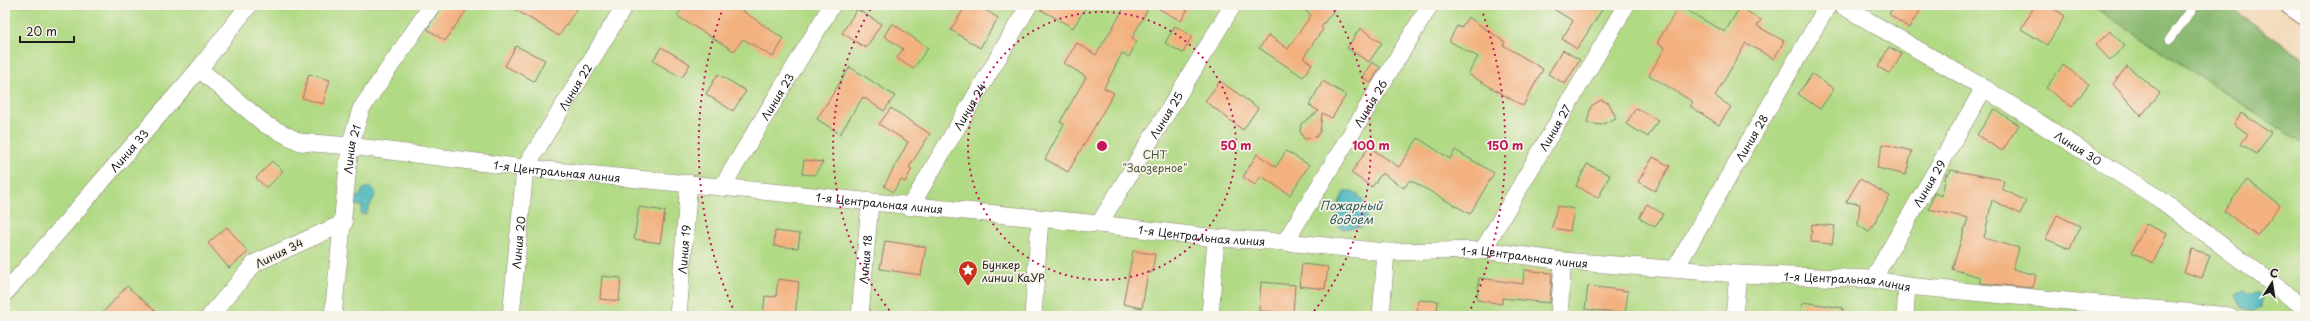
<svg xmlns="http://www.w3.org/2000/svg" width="2310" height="321" viewBox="0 0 2310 321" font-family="'Playpen Sans',sans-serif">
  <rect width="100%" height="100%" fill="#f7f3e8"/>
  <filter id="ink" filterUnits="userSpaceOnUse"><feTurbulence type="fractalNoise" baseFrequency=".025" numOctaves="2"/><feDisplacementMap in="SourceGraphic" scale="8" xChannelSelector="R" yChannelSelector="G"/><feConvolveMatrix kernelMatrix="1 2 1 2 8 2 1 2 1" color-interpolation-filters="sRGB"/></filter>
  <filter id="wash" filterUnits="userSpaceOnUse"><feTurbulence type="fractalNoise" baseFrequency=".012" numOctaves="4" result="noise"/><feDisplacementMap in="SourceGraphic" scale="16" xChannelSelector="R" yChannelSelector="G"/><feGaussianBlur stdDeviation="0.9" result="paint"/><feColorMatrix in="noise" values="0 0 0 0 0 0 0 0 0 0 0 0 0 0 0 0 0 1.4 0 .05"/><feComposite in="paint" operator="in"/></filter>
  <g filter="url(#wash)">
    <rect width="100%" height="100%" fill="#f3dabc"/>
    <polygon fill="#b1da84" stroke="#667b50" points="5,5 2091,5 2305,145 2305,316 5,316"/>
    <polygon fill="#8cba72" stroke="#546b47" points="2091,5 2227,5 2305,60 2305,145"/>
    <g fill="#48b7be" stroke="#326a6d">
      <polygon points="371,187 376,193 366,214 361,214 362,206 355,205 352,201 361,194 363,189"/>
      <path d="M 1348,191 C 1365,194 1367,209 1366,223 L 1362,227 L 1342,229 L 1339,227 L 1340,222 L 1336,209 L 1344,192 Z"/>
      <polygon points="2244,290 2250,295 2258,294 2262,296 2261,307 2253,312 2242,308 2236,294"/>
    </g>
    <g id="blocks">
      <g fill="#f3b17f">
        <polygon points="442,5 470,5 445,41 427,29"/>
        <polygon points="508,5 579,5 559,36"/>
        <polygon points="684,5 721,5 729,10 734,5 784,39 773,57 743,39 734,51 677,16"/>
        <polygon points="966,5 978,5 998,18 980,48 951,30"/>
        <polygon points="1039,5 1087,5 1073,28 1038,8"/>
        <polygon points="1126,5 1150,5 1132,38 1137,41 1129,57 1122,53 1104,88 1114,93 1068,172 1045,159 1064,124 1060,122 1086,77 1064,63 1077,43 1096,55"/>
        <polygon points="1152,5 1190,5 1181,21"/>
        <polygon points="1298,5 1338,5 1321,27 1323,29 1303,58 1312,64 1303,77 1259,48 1269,35 1288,49 1311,15"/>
        <polygon points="1547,5 1605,5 1577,49 1562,39 1573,21"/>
        <polygon points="1895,5 1924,5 1909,28 1889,14"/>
        <polygon points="2035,5 2048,5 2065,16 2047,45 2021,29"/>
        <polygon points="1679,6 1725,32 1740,7 1761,20 1757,26 1784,41 1774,59 1746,43 1715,96 1731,107 1719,125 1690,106 1693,102 1649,75 1665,48 1657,43"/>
        <polygon points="857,9 881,24 866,48 842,33"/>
        <polygon points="1468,17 1505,42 1503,45 1543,69 1523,106 1468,74 1478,57 1449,41 1457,26 1461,28"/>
        <polygon points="892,23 928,48 913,69 897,58 903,49 884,36"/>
        <polygon points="1175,26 1192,36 1183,53 1165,43"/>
        <polygon points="1360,28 1382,43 1369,62 1347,48"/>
        <polygon points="2110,31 2125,46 2110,60 2096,45"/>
        <polygon points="516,46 545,60 534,81 505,66"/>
        <polygon points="661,47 690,64 682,78 653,61"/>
        <polygon points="1889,47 1902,54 1890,74 1878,67"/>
        <polygon points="1563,50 1580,60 1565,84 1548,74"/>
        <polygon points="1372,62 1380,67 1371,83 1362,77"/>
        <polygon points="2063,65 2089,84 2072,107 2046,88"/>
        <polygon points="2127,66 2160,93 2141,116 2113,84"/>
        <polygon points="850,67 895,96 884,111 863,97 840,134 817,119"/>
        <polygon points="309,74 330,80 323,104 302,98"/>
        <polygon points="718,74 746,91 733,111 706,94"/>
        <polygon points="1812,74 1834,89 1820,109 1798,94"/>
        <polygon points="1220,81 1258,108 1243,130 1205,101"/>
        <polygon points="1323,81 1346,95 1332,118 1322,113 1320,132 1316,137 1304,139 1300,131 1301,124 1319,111 1309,105"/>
        <polygon points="1601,100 1609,103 1616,118 1601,125 1587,123 1591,106"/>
        <polygon points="891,108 930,134 909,167 912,169 905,182 901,180 893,192 884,186 908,142 879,124"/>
        <polygon points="1636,108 1658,120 1648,137 1626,124"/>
        <polygon points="1994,109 2019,125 2002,151 1977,135"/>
        <polygon points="2241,113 2271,132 2257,154 2241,144 2248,134 2234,124"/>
        <polygon points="1418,138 1450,159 1455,150 1494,173 1470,214 1410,180 1404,188 1382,173 1372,187 1351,173 1369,147 1399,167"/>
        <polygon points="1883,144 1912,151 1906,175 1877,168"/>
        <polygon points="1286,151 1309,165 1290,195 1261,176 1255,185 1243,177 1257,154 1276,167"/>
        <polygon points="1653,157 1670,166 1655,191 1638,182"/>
        <polygon points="804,160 823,162 814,175 802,174"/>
        <polygon points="272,161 283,171 267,188 256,178"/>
        <polygon points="1587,164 1610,175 1598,198 1576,186"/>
        <polygon points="1951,170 2004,180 2002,189 2026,201 2020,214 1992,200 1984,238 2019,248 2013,269 2036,275 2033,288 1980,283 1980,277 1952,269 1968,218 1929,209 1934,193 1942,196 1946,174 1948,175"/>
        <polygon points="1860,179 1890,196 1869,232 1858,225 1860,204 1846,202"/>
        <polygon points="2247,180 2280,205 2257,236 2224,211"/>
        <polygon points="1647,204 1663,214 1655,227 1639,218"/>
        <polygon points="1557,206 1574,209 1570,231 1552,228"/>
        <polygon points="639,207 665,211 660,243 634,239"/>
        <polygon points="2057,215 2080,226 2070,249 2046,239"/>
        <polygon points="1812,224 1835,226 1832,244 1811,242"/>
        <polygon points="2146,224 2167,234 2153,263 2132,252"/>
        <polygon points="227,227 248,252 229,268 208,243"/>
        <polygon points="775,231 800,234 798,248 774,246"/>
        <polygon points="885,241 926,247 921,275 880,269"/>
        <polygon points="2192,249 2210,255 2202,278 2184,272"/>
        <polygon points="1133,251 1155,254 1152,273 1148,272 1142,308 1123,304"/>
        <polygon points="1302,264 1328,267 1325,289 1299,286"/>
        <polygon points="1524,270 1552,273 1550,303 1502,298 1502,304 1477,300 1479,278 1523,284"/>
        <polygon points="602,276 621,278 619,301 600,299"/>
        <polygon points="778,279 799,282 795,316 763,316 765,296 776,297"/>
        <polygon points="1261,282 1295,285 1293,313 1259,311"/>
        <polygon points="127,286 161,316 100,316"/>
        <polygon points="1588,286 1628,291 1625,314 1585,309"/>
        <polygon points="1418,300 1438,301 1437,316 1417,316"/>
        <polygon points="1803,302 1843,308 1842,316 1800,316"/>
      </g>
    </g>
  </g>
  <g filter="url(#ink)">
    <use href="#blocks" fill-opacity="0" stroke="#887b6c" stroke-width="1"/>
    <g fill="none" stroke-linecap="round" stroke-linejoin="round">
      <defs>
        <polyline id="service" points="2170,39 2195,5"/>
        <g id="minor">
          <path id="s1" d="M 1841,5 L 1984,88 L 2161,200 L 2305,308"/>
          <path id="s2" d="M 199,69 L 266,125 L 300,142 L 350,146 L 525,168 L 1099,224 L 1216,238 L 1285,242 L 1386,252 L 1483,250 L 1563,261 L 1738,274 L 1873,279 L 1907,286 L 2229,316"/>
          <path id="s3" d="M 722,187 L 832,5"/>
          <path id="s4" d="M 910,207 L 1029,5"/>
          <path id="s5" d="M 1099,224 L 1233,5"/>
          <path id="s6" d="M 1285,242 L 1430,5"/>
          <path id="s7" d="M 1483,250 L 1626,5"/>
          <path id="s8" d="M 1675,269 L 1828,5"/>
          <path id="s9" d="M 1873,279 L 1984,88"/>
          <path id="s10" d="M 5,293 L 199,69 L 249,5"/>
          <polyline points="210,316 255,263 344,223"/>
          <path id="s11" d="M 333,316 L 350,146 L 361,109 L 432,5"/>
          <path id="s12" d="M 511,316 L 525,168 L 625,5"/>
          <path id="s13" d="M 678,316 L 689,183"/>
          <path id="s14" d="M 860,316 L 870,203"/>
          <polyline points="1033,316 1040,219"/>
          <polyline points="1210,316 1216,238"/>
          <polyline points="1381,316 1386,252"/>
          <polyline points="1559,316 1563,261"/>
          <polyline points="1734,316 1738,274"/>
          <polyline points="1905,316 1907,286"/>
        </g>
        <polyline id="primary" points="2292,5 2305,14"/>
      </defs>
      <use href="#service" stroke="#887b6c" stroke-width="10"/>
      <use href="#minor" stroke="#887b6c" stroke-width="18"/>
      <use href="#primary" stroke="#887b6c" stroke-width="24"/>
      <use href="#service" stroke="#fff" stroke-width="9"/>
      <use href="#minor" stroke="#fff" stroke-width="17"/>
      <use href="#primary" stroke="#fff" stroke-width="22"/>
    </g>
  </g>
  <g fill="none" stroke="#c2185b" stroke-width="2" stroke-dasharray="2 4">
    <circle cx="1102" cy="146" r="134"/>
    <path d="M893 315A269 269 0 0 1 873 5M1331 5A269 269 0 0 1 1311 315"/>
    <path d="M735 313A403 403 0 0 1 723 8M1481 8A403 403 0 0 1 1469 313"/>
  </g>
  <defs>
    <symbol id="sight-pin" viewBox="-11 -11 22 30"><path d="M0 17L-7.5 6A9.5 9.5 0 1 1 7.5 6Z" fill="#c8321e" stroke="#f7f3e8"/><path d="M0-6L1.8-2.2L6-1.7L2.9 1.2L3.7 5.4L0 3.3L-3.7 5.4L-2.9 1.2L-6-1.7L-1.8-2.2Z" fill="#fff"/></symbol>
  </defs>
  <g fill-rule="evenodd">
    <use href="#sight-pin" x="957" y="259" width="22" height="30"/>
  </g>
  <g text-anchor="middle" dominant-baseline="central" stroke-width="3.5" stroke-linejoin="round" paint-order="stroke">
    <g font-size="11" fill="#1c1c1c" stroke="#f7f3e8">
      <text stroke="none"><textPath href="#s12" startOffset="244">Линия 22</textPath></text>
      <text stroke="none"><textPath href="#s3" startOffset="106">Линия 23</textPath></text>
      <text stroke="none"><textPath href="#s6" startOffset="163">Линия 26</textPath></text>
      <text stroke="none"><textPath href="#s4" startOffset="117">Линия 24</textPath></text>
      <text stroke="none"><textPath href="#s5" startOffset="128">Линия 25</textPath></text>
      <text stroke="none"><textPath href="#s7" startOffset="142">Линия 27</textPath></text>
      <text stroke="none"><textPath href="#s8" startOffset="152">Линия 28</textPath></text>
      <text stroke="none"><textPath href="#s1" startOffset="277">Линия 30</textPath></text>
      <text stroke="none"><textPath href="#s10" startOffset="189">Линия 33</textPath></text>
      <text stroke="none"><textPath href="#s11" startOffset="168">Линия 21</textPath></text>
      <text stroke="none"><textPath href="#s2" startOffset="384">1-я Центральная линия</textPath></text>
      <text stroke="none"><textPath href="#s9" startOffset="111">Линия 29</textPath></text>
      <text stroke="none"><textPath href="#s2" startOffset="708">1-я Центральная линия</textPath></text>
      <text stroke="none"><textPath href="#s2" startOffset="1032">1-я Центральная линия</textPath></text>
      <text stroke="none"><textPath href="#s12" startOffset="74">Линия 20</textPath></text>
      <text stroke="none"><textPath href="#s13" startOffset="67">Линия 19</textPath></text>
      <text transform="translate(279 253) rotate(-26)">Линия 34</text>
      <text stroke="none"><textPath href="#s2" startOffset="1356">1-я Центральная линия</textPath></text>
      <text stroke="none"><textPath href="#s14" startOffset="57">Линия 18</textPath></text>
      <text stroke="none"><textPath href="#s2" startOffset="1680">1-я Центральная линия</textPath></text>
    </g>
    <g font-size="11" fill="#49553b" stroke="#f7f3e8">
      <text x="1155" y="154">СНТ<tspan x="1155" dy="13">"Заозерное"</tspan></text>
    </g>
    <g font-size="11" fill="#1c1c1c" stroke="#f7f3e8" text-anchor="start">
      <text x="982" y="264">Бункер<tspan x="982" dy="13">линии КаУР</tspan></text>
    </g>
    <g font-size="12" font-style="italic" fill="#2e5a5d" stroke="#f7f3e8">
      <text x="1351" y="205">Пожарный<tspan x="1351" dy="14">водоем</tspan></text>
    </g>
  </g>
  <circle cx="1102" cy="146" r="6" fill="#c2185b" stroke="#f7f3e8" stroke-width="2"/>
  <g font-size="12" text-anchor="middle" font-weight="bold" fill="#c2185b" stroke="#f7f3e8" stroke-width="3.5" stroke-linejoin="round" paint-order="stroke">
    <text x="1236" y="150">50 m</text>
    <text x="1371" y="150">100 m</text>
    <text x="1505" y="150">150 m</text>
  </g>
  <rect width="2310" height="321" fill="none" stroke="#f7f3e8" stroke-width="20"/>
  <g transform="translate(2272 283) rotate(12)" stroke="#f7f3e8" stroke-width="3" paint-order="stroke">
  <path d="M0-3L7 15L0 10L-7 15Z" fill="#1c1c1c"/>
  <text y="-6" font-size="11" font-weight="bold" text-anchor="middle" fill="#1c1c1c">С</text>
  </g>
  <path d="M20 36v6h54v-6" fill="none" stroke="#1c1c1c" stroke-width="2"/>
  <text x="26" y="36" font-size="12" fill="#1c1c1c" stroke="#f7f3e8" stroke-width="3" paint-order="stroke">20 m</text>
</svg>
